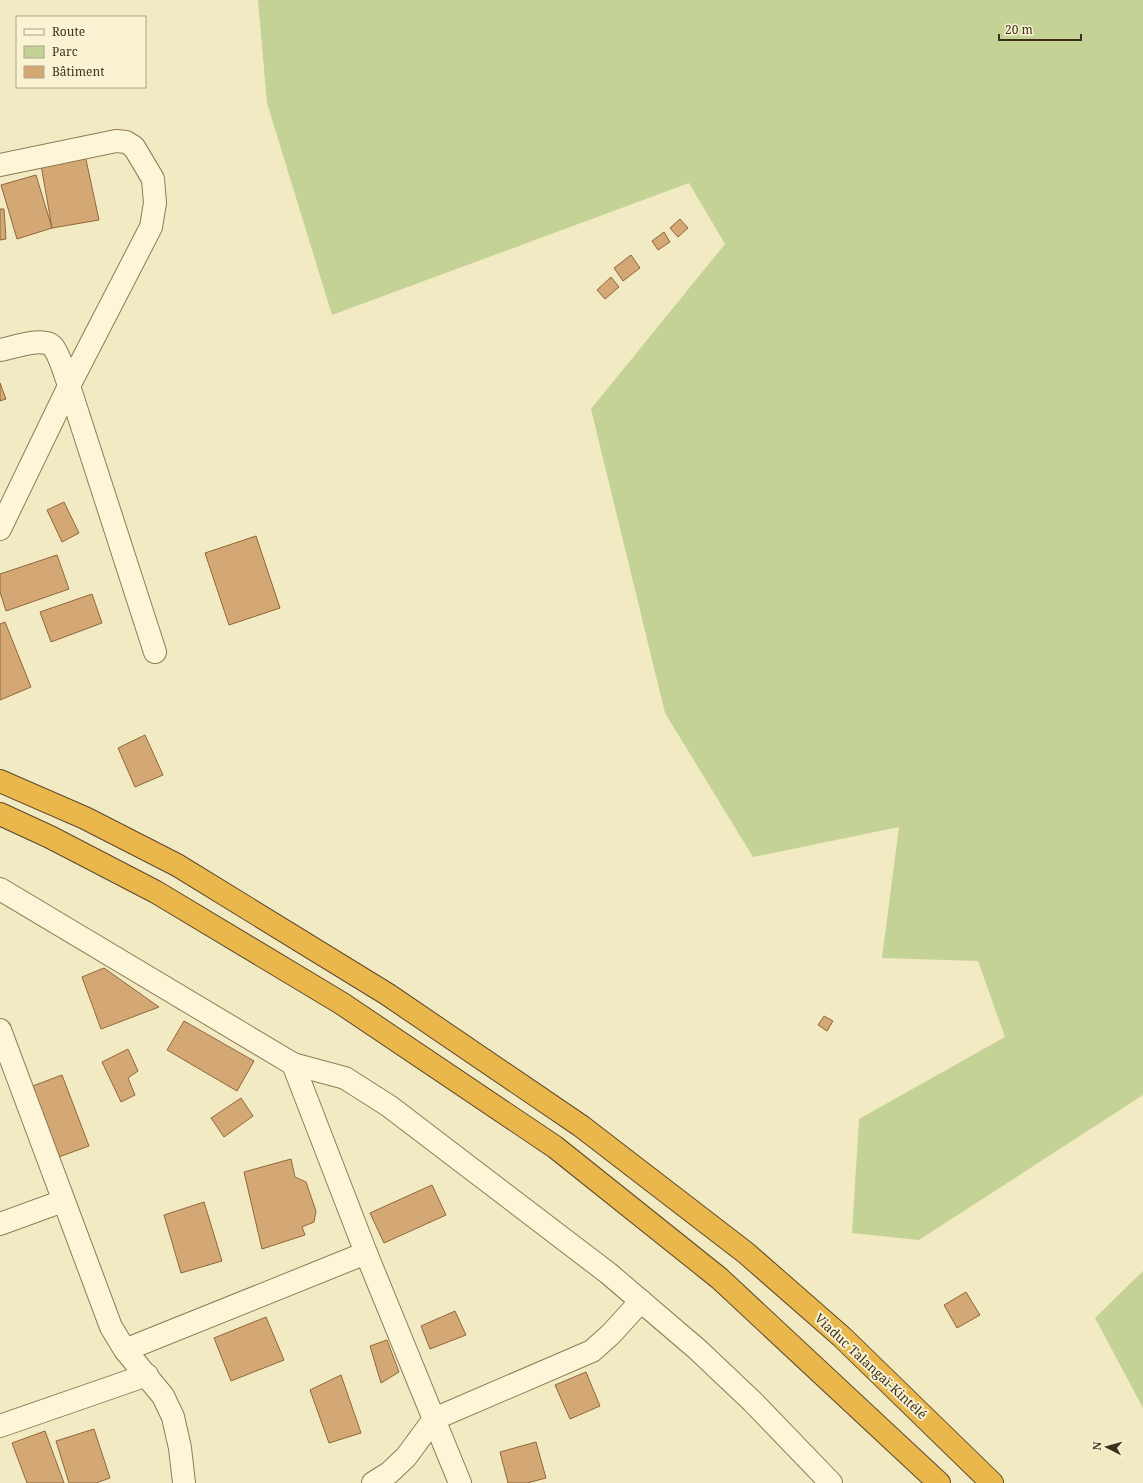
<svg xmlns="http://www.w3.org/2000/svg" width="1143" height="1483" viewBox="0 0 1143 1483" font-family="'Noto Serif',serif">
  <rect width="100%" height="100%" fill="#f2eac3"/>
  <g fill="#c4d295">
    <polygon points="258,0 1143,0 1143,1095 919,1240 852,1233 859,1119 1005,1037 978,961 882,958 899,827 753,857 665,713 591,409 725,244 689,183 332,315 267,103"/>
    <polygon points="1143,1271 1143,1408 1095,1318"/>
  </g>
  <g fill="#d4a875" stroke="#90673b">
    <polygon points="85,155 99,220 52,228 41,165"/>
    <polygon points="36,175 52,228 17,239 1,185"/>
    <polygon points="0,209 4,209 6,239 0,240"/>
    <polygon points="680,219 688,228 678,237 670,228"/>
    <polygon points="664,232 670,242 658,250 652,241"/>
    <polygon points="631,255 640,268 623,281 614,268"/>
    <polygon points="611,277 619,287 605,299 597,290"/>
    <polygon points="0,383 6,399 0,401"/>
    <polygon points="64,502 79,533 62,542 47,510"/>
    <polygon points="256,536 280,608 229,625 205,553"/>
    <polygon points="57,555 69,589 6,611 0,592 0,574"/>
    <polygon points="92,594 102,623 51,642 40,612"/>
    <polygon points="5,622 31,687 0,700 0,624"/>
    <polygon points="145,735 163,775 135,787 118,748"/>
    <polygon points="104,968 159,1007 101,1029 82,977"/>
    <polygon points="824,1016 833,1021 827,1031 818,1025"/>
    <polygon points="184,1021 254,1061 237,1091 167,1050"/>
    <polygon points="128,1049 138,1071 128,1078 135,1095 121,1102 102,1062"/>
    <polygon points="62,1075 89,1146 56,1158 30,1087"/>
    <polygon points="241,1098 253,1116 224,1137 211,1118"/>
    <polygon points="291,1159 295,1177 306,1182 316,1211 314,1222 302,1227 305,1235 262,1249 244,1172"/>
    <polygon points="432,1185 446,1215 384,1243 370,1213"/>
    <polygon points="204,1202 222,1261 181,1273 164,1215"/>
    <polygon points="966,1292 980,1315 957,1328 944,1305"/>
    <polygon points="455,1311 466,1335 430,1349 421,1326"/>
    <polygon points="266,1317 284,1360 231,1381 214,1338"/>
    <polygon points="387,1340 399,1372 381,1383 370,1346"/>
    <polygon points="586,1372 600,1406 570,1419 555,1385"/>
    <polygon points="341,1375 361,1433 329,1443 310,1390"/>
    <polygon points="94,1429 110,1478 96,1483 69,1483 56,1441"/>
    <polygon points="45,1431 64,1483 27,1483 12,1443"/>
    <polygon points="536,1442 546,1478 527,1483 508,1483 500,1452"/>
  </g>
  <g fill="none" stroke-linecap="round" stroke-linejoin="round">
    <defs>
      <g id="minor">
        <polyline points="0,165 116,141 126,142 134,147 153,179 155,203 151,227 69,386 0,529"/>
        <path d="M 0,350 C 12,348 46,335 54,348 C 61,359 65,374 69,386 L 155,652"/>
        <polyline points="0,889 293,1064 345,1078 389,1106 608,1273 697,1349 753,1402 831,1483"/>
        <polyline points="0,1030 111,1327 125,1350 163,1396 173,1417 180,1448 184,1483"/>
        <polyline points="293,1064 366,1253 460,1483"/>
        <polyline points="0,1224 63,1201"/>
        <polyline points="125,1350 366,1253"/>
        <polyline points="0,1426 147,1375"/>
        <polyline points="373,1483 389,1473 406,1457 434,1419 592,1351 611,1334 641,1301"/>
      </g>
      <g id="highway">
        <polyline points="0,781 85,818 177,865 387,994 581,1126 746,1253 842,1337 992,1483"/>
        <polyline points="0,814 50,837 156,892 341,1003 555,1147 719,1278 939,1483"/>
      </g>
    </defs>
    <use href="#minor" stroke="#8f7b57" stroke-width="24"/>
    <use href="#highway" stroke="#5c482c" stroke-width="24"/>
    <use href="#minor" stroke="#fcf5d7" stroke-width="22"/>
    <use href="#highway" stroke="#e9b74c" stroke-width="22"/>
  </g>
  <g text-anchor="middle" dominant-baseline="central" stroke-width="4" stroke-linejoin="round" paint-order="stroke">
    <g font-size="13" fill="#3d301d" stroke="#f9f2d3">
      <text transform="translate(871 1366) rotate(43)">Viaduc Talangaï-Kintélé</text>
    </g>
  </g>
  <rect x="16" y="16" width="130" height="72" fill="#f9f2d3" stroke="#aea48a"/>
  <rect x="24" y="29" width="20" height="6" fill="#fcf5d7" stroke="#aea48a"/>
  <text x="52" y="36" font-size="12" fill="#3d301d">Route</text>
  <rect x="24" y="46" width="20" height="12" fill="#c4d295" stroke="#aea48a"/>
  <text x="52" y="56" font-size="12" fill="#3d301d">Parc</text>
  <rect x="24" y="66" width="20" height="12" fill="#d4a875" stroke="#aea48a"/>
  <text x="52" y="76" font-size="12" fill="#3d301d">Bâtiment</text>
  <g transform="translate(1107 1447) rotate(276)" stroke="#f9f2d3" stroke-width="3" paint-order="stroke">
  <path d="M0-3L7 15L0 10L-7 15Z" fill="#3d301d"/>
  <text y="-6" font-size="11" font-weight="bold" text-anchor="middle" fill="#3d301d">N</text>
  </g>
  <path d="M999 34v6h82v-6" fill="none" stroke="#3d301d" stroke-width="2"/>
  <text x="1005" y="34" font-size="12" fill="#3d301d" stroke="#f9f2d3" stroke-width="3" paint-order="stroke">20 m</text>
</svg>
